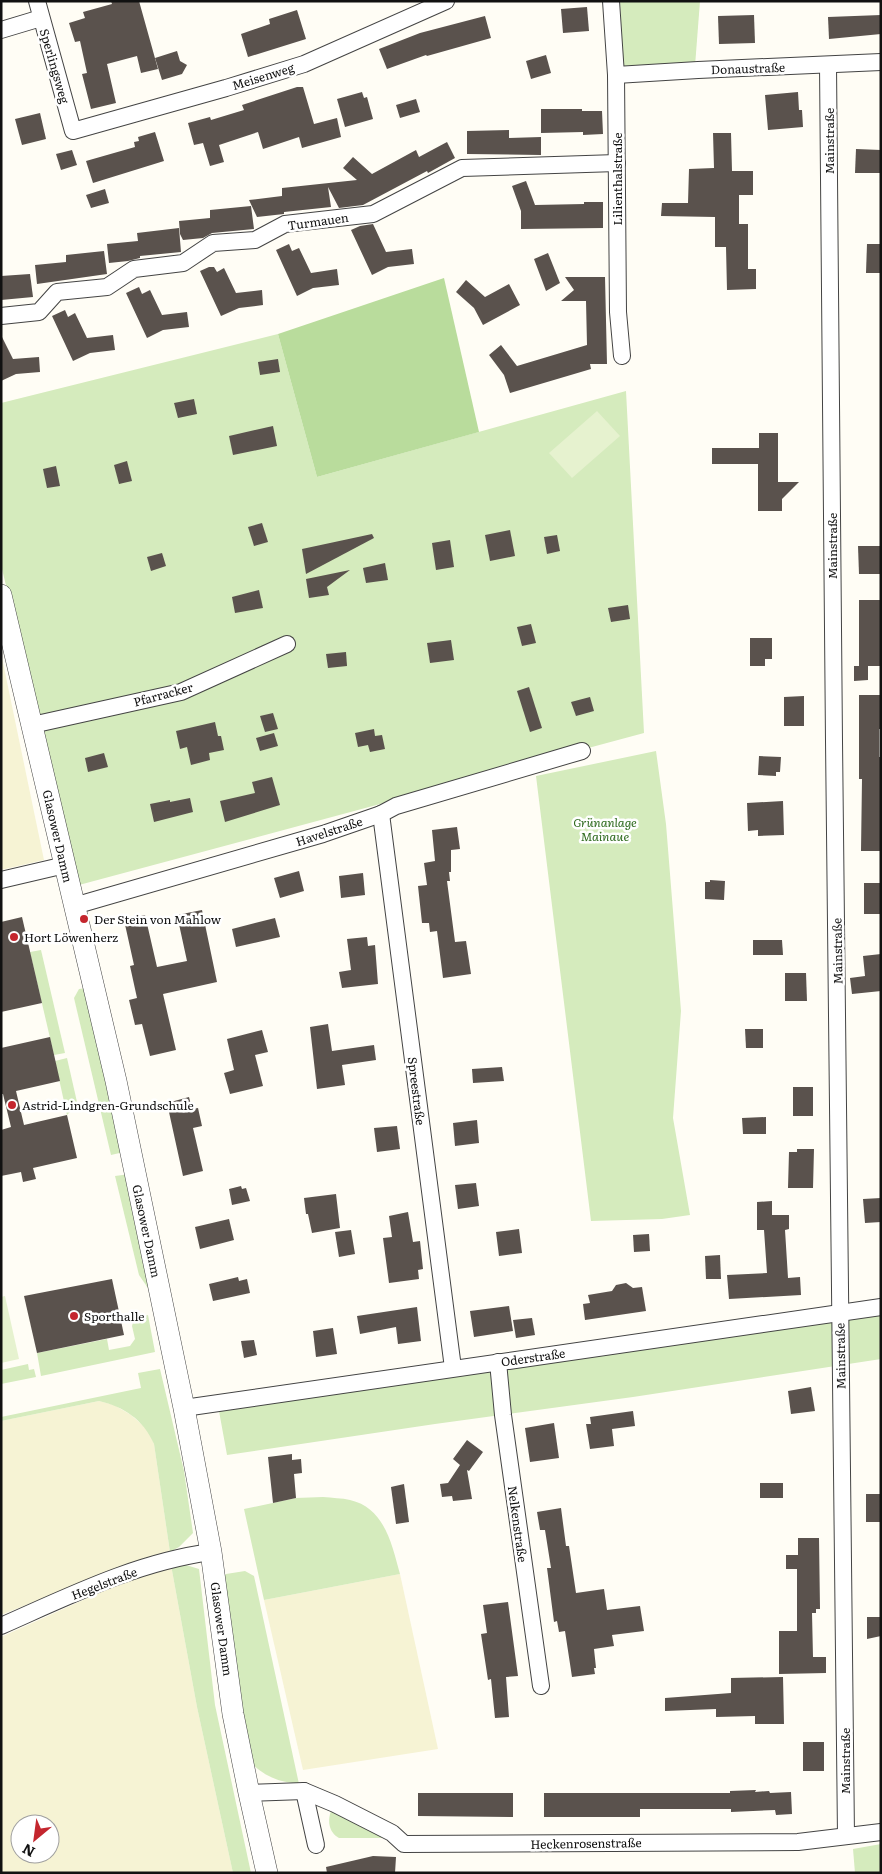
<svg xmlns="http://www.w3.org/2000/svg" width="882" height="1874" viewBox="0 0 882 1874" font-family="Literata,serif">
  <rect width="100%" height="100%" fill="#fffdf5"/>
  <g fill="#f6f3d4" fill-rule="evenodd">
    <polygon points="1,653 44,860 1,870"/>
    <polygon points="99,1401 114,1405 131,1415 148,1430 154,1444 170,1552 131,1563 1,1615 1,1421"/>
    <path d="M 171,1565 L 197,1707 L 233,1873 L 1,1873 L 1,1637 L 132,1578 ZM 20,1824 L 50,1824 L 50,1854 L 20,1854 Z"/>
    <polygon points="400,1574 438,1749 303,1770 264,1600"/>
  </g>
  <g fill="#d5ebbd">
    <polygon points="620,1 700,1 695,66 623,67"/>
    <polygon points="278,334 317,477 626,391 644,733 79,885 1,565 1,403"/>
    <polygon points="656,751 666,824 681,1011 673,1118 690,1215 662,1219 591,1221 536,776"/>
    <polygon points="41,950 65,1053 54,1055 30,952"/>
    <polygon points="86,988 124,1152 111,1155 74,998 79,989"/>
    <polygon points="67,1058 77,1102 75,1107 67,1115 55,1061"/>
    <polygon points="130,1174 152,1294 139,1275 115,1176"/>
    <polygon points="148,1315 155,1352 41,1376 37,1353 107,1339 109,1350 130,1346 135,1339 132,1326 134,1319"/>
    <polygon points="881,1315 881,1359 633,1397 435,1424 227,1455 219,1411"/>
    <polygon points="28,1364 29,1370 34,1369 36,1377 1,1384 1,1370"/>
    <path d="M 160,1369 L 184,1471 L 193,1533 L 179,1547 L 170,1552 L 154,1444 C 143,1419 124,1407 99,1401 L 1,1421 L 1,1417 L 141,1388 L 138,1373 Z"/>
    <path d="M 323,1497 C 332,1498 342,1498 350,1500 C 385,1508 392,1545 400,1574 L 264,1600 L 244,1509 L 296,1498 Z"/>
    <polygon points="171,1565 186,1565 199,1569 215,1705 251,1873 233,1873 197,1707"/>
    <path d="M 245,1571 L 254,1576 L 299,1784 C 279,1782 265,1777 250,1762 L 223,1578 L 226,1574 Z"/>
    <path d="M 332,1809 L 387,1838 L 339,1838 C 328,1832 327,1819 332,1809 Z"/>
    <polygon points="881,1844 881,1873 855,1873 853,1849"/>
  </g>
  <polygon fill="#b9dc9c" points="444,278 479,432 317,477 278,334"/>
  <g fill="#e6f2cf">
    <polygon points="597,411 620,436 572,478 549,453"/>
    <polygon points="5,1296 19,1359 1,1363 1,1297"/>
  </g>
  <g fill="#5a524d">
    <polygon points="111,1 139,1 158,69 141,73 137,56 107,64 116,103 91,109 82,74 87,73 80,41 75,42 69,23 85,18 83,12 112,4"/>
    <polygon points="587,7 589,31 563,33 561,9"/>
    <polygon points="297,10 306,39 248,57 241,34 270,24 269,19"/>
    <polygon points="754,15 755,43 719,44 718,16"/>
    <polygon points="881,15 881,34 829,39 828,17"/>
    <polygon points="485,16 491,38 427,56 426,55 387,69 379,49 420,33"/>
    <polygon points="177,51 180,61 187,65 182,74 162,80 155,58"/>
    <polygon points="546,55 551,73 531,79 526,61"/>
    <polygon points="297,87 303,87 314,124 337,118 341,137 302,148 299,137 263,149 258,132 219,145 224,162 210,166 203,143 194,145 188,123 210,117 211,120 244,110 242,105"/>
    <polygon points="362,92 364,98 367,97 373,119 345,127 337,99"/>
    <polygon points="798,92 799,110 802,110 803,127 768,130 765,95"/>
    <polygon points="416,99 420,112 400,118 396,105"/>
    <polygon points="541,109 582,109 582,111 602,111 603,134 583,135 583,132 541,133"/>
    <polygon points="40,113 46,139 22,145 15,119"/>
    <polygon points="509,130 509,138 541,137 541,155 467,154 467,131"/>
    <polygon points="155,132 164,161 93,183 86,161 135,147 134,142 139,141 138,137"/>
    <polygon points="713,133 731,133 732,171 753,171 753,195 739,195 739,224 748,224 748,269 756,269 756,289 727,290 726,247 715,247 715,217 661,216 662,203 688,203 689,169 714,168"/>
    <polygon points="447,142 455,158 428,173 427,171 363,205 339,208 328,187 331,207 284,212 284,214 257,217 249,200 282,196 282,188 357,180 343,168 353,157 372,174 416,150 419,157"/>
    <polygon points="856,149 881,150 881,173 855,173"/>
    <polygon points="72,150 77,165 61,170 56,154"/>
    <polygon points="526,181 535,205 584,204 584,202 603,202 603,228 521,229 521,211 512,186"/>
    <polygon points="105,189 109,203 91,208 86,195"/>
    <polygon points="251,206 254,229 212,233 203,238 183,240 180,234 179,221 210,218 210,210"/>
    <polygon points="373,224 386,252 412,249 414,264 388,267 372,275 351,230 360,226"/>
    <polygon points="179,228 181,252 140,256 140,258 128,261 109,263 107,244 138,241 137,233"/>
    <polygon points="289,244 292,251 299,248 311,273 337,269 339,285 313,288 297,296 276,250"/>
    <polygon points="867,244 881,244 881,273 866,273"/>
    <polygon points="104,251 107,274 37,284 35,265 66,262 66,255"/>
    <polygon points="548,253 560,283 546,291 534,259"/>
    <polygon points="209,267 214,267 217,272 224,268 236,293 262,290 263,305 239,308 221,316 200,271"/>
    <polygon points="30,274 33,297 1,300 1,276"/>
    <polygon points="565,277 605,277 607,364 590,364 591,369 510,393 504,375 489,355 501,345 517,366 587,345 586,301 561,301 574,290"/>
    <polygon points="466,280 485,297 509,284 520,305 483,325 474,308 456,292"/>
    <polygon points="139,287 142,294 150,290 162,315 187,312 189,327 163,330 147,338 126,293"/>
    <polygon points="65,310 68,317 75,313 87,338 113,335 115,350 90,353 73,361 52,316"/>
    <polygon points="1,335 13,359 39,357 40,372 16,374 1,381"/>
    <polygon points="278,359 280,372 260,375 258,362"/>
    <polygon points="194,399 197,414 178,418 174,403"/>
    <polygon points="273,426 277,446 233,455 229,436"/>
    <polygon points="759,433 778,433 778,482 799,482 782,499 782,511 758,511 758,464 712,464 712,448 759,448"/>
    <polygon points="127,461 132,481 119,484 114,465"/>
    <polygon points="56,466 60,486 47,488 43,469"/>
    <polygon points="262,523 268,542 254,546 248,527"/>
    <polygon points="510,530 515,556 490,561 485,535"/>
    <polygon points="372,534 374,538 306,574 302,549"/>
    <polygon points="557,535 560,551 547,554 544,537"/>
    <polygon points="450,540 454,567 436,570 432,543"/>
    <polygon points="858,546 881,546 881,574 859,574"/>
    <polygon points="162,553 166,566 151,571 147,557"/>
    <polygon points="385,563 388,580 366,583 363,568"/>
    <polygon points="350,570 327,587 329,595 309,598 306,579"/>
    <polygon points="259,590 263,608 235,613 232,597"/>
    <polygon points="859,600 881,600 881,666 859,666 868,666 868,680 854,681 854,666 859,666"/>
    <polygon points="628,605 630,619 611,622 608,608"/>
    <polygon points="531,624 536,643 522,646 517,627"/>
    <polygon points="750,638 772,638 772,659 765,659 765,666 750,666"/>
    <polygon points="451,640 454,660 430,663 427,643"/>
    <polygon points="346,652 347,666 328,668 326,654"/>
    <polygon points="529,687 542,728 530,732 517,691"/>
    <polygon points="859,695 881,695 881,729 879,729 879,757 881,757 881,851 861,851 862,779 859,779"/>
    <polygon points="804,696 804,726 784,726 784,697"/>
    <polygon points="590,697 594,711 576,716 571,702"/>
    <polygon points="273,713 278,729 265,732 260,716"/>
    <polygon points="215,722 218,736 221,736 224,750 209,753 210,760 191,765 187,747 180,749 176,731"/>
    <polygon points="374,729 375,736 382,735 385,749 370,752 368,745 358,747 355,733"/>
    <polygon points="274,733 278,746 260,751 256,738"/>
    <polygon points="104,753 108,767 88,772 85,758"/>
    <polygon points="759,756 781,757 780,772 776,772 776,776 758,775"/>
    <polygon points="272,777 280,805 225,822 220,801 255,793 252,782"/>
    <polygon points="190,798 193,812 154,822 150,804 170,800 170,802"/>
    <polygon points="783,801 784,835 758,836 758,830 748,831 747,803"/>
    <polygon points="457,827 460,849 451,850 451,872 449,872 450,881 447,881 455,942 466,941 471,974 443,978 437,931 430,932 429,923 422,923 418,886 427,885 424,863 435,861 432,830"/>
    <polygon points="299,871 304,891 280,898 274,878"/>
    <polygon points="363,873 365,895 341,898 339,876"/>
    <polygon points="710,880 725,881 724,900 705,899 705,882 710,882"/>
    <rect x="864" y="883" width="17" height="31"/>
    <polygon points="202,910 217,982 163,994 176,1050 150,1056 142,1024 135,1025 129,1000 137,998 130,966 134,965 124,920 145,915 157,967 187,961 177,915"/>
    <polygon points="22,917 42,1003 1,1012 1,922"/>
    <polygon points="275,918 280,937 236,947 232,929"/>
    <polygon points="367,937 368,946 375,945 378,984 342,988 339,972 351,970 347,939"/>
    <polygon points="753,940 782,940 783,955 753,955"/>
    <polygon points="881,954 881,991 852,994 850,978 865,976 863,956"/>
    <polygon points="785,973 806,973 807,1001 785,1001"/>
    <polygon points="328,1024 332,1051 374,1045 376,1060 342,1065 345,1085 317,1089 310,1027"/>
    <polygon points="745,1029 763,1029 763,1048 746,1048"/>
    <polygon points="262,1030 268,1052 255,1055 263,1086 230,1094 224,1073 234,1070 227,1039"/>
    <polygon points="50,1037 60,1081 16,1091 24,1125 67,1115 77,1158 33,1168 36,1179 23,1182 21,1172 1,1176 1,1130 11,1127 3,1094 1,1094 1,1048"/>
    <polygon points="502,1067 504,1081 473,1083 472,1069"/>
    <rect x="793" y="1087" width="20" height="29"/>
    <polygon points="189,1097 192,1109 198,1108 202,1126 193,1128 203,1171 183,1176 167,1103"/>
    <polygon points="766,1117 766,1134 743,1134 742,1118"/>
    <polygon points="477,1120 479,1143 455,1146 453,1123"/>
    <polygon points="397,1126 400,1149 377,1152 374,1128"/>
    <polygon points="797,1149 814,1149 813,1188 788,1188 789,1152 797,1152"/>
    <polygon points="476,1183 479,1206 458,1209 455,1185"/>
    <polygon points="241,1186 242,1189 246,1188 250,1201 232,1205 229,1189"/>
    <polygon points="336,1194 340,1228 312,1233 308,1214 306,1214 304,1198"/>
    <polygon points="881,1198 881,1222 865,1223 863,1199"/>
    <polygon points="772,1201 772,1215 789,1215 789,1229 785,1230 788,1278 800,1277 801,1295 729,1299 727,1275 767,1273 764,1230 757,1230 757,1202"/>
    <polygon points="408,1212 413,1242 420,1241 423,1269 418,1270 419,1279 389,1283 383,1238 392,1237 389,1216"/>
    <polygon points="229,1219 234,1240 200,1249 195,1227"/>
    <polygon points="519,1229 522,1253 499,1256 496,1232"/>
    <polygon points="351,1230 355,1254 339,1257 335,1232"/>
    <polygon points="649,1234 650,1251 634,1252 633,1235"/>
    <polygon points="720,1255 721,1279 706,1279 705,1256"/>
    <polygon points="238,1277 239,1281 247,1279 250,1293 213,1301 209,1284"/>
    <polygon points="112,1279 124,1335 37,1353 24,1296"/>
    <polygon points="626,1283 633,1288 642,1287 646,1311 585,1320 583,1304 590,1303 588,1295 612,1291 616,1285"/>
    <polygon points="509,1306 513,1331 474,1337 470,1311"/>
    <polygon points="417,1307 421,1341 398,1344 396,1327 360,1334 357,1316"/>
    <polygon points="532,1318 535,1335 516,1338 513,1320"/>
    <polygon points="333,1328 337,1354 316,1357 313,1331"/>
    <polygon points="254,1340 257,1355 244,1358 241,1341"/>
    <polygon points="811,1387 815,1411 791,1414 788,1391"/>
    <polygon points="633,1411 635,1426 612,1429 614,1446 590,1449 586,1424 591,1424 590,1417"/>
    <polygon points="554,1423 559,1458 530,1462 525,1428"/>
    <polygon points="467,1440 483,1452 469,1471 467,1470 472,1499 453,1501 452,1496 442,1497 440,1484 448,1483 460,1465 453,1459"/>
    <polygon points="292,1454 292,1460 301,1459 302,1473 294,1474 296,1498 273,1503 268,1457"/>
    <rect x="760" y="1483" width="23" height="15"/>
    <polygon points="404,1484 409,1522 396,1524 391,1487"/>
    <rect x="866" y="1494" width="15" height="28"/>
    <polygon points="561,1508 566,1546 569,1546 576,1593 604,1589 607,1610 640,1606 644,1631 612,1635 614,1646 594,1649 596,1668 594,1668 595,1674 572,1677 565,1631 559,1632 557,1621 554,1622 547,1568 551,1568 545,1530 540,1530 537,1512"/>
    <polygon points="798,1538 819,1538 820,1609 816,1609 816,1613 812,1613 813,1657 826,1657 826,1673 779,1674 779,1631 797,1631 797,1569 786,1569 786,1555 798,1555"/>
    <polygon points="508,1602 518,1676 506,1677 509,1717 495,1718 491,1679 488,1680 481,1634 487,1633 483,1605"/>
    <polygon points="867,1617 881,1617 881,1636 867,1639"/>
    <polygon points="783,1677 784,1724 755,1724 755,1716 716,1717 716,1709 665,1711 665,1698 731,1693 731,1678"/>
    <rect x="803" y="1742" width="21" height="29"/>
    <polygon points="756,1790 755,1792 769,1791 770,1793 791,1792 792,1814 776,1815 775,1810 731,1812 731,1809 640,1809 640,1817 544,1817 544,1793 730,1793 730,1791"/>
    <polygon points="418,1793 513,1793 513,1817 418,1816"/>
    <polygon points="373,1856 396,1857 395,1873 327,1873 326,1867"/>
  </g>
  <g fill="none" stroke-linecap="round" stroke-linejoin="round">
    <defs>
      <g id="minor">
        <polyline points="37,1 73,131 226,88 304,64 446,1"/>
        <polyline points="611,1 616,75 618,312 622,356"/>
        <polyline points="1,30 41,18"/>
        <polyline points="828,65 834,741 846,1836"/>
        <polyline points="616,75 698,70 881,62"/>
        <polyline points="1,316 39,312 57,292 107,287 134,269 183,263 213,243 255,240 285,224 373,214 462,168 617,163"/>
        <polyline points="32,725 181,692 287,644"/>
        <polyline points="381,814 453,1368"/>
        <polyline points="1,880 65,865"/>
        <polyline points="74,906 323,834 381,814 396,806 582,751"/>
        <polyline points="498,1362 503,1415 541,1686"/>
        <polyline points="184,1408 881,1307"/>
        <path d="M 1,1626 C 69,1596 137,1562 211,1552"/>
        <polyline points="304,1791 316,1845"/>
        <polyline points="249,1793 304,1791 335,1804 392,1833 404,1844 798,1842 881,1832"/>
      </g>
      <polyline id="tertiary" points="1,595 116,1081 184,1408 211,1552 233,1714 249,1793 267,1873"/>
    </defs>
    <use href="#minor" stroke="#444" stroke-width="18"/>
    <use href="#tertiary" stroke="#444" stroke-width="22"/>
    <use href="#minor" stroke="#fff" stroke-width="16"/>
    <use href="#tertiary" stroke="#fff" stroke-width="21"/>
  </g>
  <g fill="#c4262e" stroke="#fff" stroke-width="2">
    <circle cx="84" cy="919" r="5"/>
    <circle cx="14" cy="937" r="5"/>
    <circle cx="12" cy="1105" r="5"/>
    <circle cx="74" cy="1316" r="5"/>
  </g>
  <g text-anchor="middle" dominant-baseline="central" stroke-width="5" stroke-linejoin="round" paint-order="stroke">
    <g font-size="12" fill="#111" stroke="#fff">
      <text transform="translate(55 66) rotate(74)">Sperlingsweg</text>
      <text transform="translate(748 68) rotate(-2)">Donaustraße</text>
      <text transform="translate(263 76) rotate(-17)">Meisenweg</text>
      <text transform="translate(829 141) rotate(-90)">Mainstraße</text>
      <text transform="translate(617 179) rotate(-90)">Lilienthalstraße</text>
      <text transform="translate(318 221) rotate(-8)">Turmauen</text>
      <text transform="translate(832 546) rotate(-90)">Mainstraße</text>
      <text transform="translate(163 694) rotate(-15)">Pfarracker</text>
      <text transform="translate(329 831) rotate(-18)">Havelstraße</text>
      <text transform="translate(58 836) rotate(77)">Glasower Damm</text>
      <text transform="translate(837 951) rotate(-91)">Mainstraße</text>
      <text transform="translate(417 1091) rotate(83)">Spreestraße</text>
      <text transform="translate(147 1231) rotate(78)">Glasower Damm</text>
      <text transform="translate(840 1356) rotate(-91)">Mainstraße</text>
      <text transform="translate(533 1357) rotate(-8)">Oderstraße</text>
      <text transform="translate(518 1524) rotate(82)">Nelkenstraße</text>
      <text transform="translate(104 1583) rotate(-21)">Hegelstraße</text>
      <text transform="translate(222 1629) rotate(82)">Glasower Damm</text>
      <text transform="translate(845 1761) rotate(-90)">Mainstraße</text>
      <text transform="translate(586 1843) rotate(-1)">Heckenrosenstraße</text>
    </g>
    <g font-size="12" font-style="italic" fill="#2f6b1f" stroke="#fff">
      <text x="605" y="822">Grünanlage<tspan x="605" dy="14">Mainaue</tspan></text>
    </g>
    <g font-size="12" fill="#111" stroke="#fff" text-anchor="start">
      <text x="94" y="919">Der Stein von Mahlow</text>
      <text x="24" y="937">Hort Löwenherz</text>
      <text x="22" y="1105">Astrid-Lindgren-Grundschule</text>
      <text x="84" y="1316">Sporthalle</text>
    </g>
  </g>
  <rect width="882" height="1874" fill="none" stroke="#111111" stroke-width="5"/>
  <g transform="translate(35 1839) rotate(209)"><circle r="24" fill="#ffffff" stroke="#a0a0a0"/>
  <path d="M0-4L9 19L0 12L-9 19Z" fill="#c4262e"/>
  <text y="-8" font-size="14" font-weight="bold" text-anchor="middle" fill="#111111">N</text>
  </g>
</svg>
